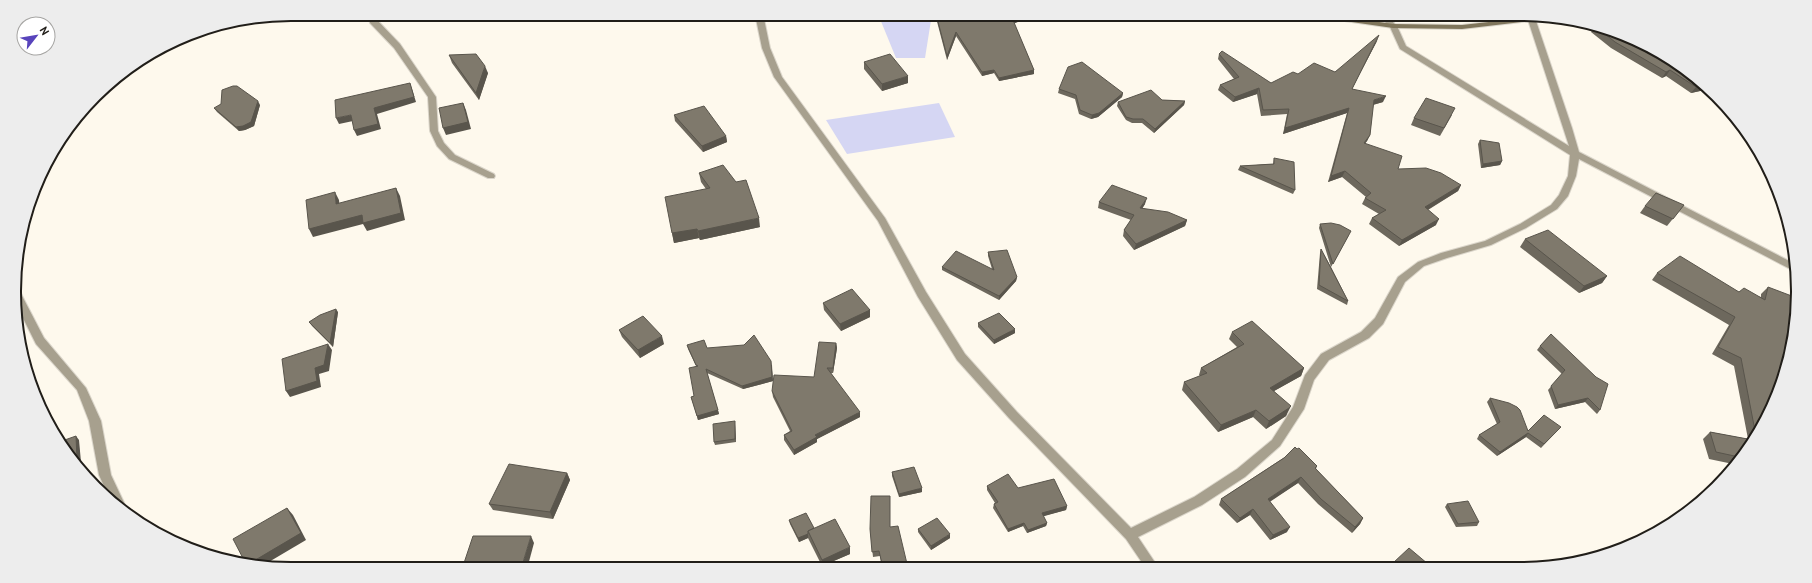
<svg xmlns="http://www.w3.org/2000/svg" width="1812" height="583" viewBox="0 0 1812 583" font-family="'PT Sans',sans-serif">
  <rect width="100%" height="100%" fill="#fef9ed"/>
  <g fill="#d5d6f3">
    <polygon points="878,14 932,14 925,58 896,58"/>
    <polygon points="939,103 955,137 847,154 826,120"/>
  </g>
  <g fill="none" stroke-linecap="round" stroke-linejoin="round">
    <defs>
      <g id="street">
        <polygon points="368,14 376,14 377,20 400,44 436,97 438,131 444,143 455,155 494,174 495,176 494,178 488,178 449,159 437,146 430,131 428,97 394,48 370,23"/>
        <polygon points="755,14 763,14 770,48 782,77 885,218 926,292 965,354 1017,412 1131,528 1194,497 1237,469 1272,440 1293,407 1305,375 1321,354 1361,332 1375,318 1398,277 1418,262 1441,253 1485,241 1520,224 1551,205 1559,195 1568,176 1570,155 1400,49 1390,27 1377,14 1385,14 1397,26 1406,46 1569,146 1528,20 1532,18 1535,18 1572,128 1579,152 1795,264 1796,272 1579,159 1576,176 1568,196 1557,209 1526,228 1491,245 1447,258 1424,266 1405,282 1383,324 1369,338 1329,360 1314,380 1304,409 1280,446 1245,477 1202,505 1138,537 1158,567 1145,567 1126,539 1009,418 957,360 918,297 878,221 774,77 762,48"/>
        <polygon points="15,289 19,290 44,338 86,388 101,421 111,475 127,509 125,512 111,501 99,475 89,421 77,390 36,344 15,302"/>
      </g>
      <polygon id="secondary" points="1306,14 1325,14 1393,24 1462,25 1542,16 1557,18 1462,29 1393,28 1310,16"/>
    </defs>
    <use href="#street" stroke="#dbd6cb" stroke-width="2"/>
    <use href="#secondary" stroke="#dbd6cb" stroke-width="2"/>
    <use href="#street" fill="#a7a08e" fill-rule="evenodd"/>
    <use href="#secondary" fill="#7f755b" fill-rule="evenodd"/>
  </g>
  <g fill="#6d685d">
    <polygon points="935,14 1031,14 1030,17 1014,23 1034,70 1034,74 999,81 994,73 982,76 956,36 947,60"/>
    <polygon points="1595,26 1709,89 1691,93 1666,76 1662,78 1611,48 1591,32"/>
    <polygon points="1377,41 1352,89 1383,102 1373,105 1370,135 1367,141 1365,143 1398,169 1461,185 1458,191 1428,210 1436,225 1399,246 1369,224 1372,218 1379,214 1362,204 1365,198 1366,197 1342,177 1328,182 1347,113 1283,134 1287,114 1261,116 1257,94 1233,102 1218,90 1220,85 1234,79 1218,59 1219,54 1271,83 1298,74 1335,72"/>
    <polygon points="449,55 488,73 479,100 452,63"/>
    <polygon points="864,62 908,83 882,91 864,69"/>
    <polygon points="1059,89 1123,93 1122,97 1098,117 1091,119 1079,114 1075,99 1058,93"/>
    <polygon points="1162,100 1185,101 1184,105 1154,133 1142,123 1132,123 1126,120 1117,106 1118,102"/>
    <polygon points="260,105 254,126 245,130 239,131 217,112 214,108"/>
    <polygon points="674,115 726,136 727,142 703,152 675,121"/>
    <polygon points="1452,115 1440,136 1411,125 1414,118"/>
    <polygon points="1480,140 1502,161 1500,165 1481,168 1478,144"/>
    <polygon points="1274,158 1295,190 1293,194 1238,170 1240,166 1273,164"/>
    <polygon points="699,173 760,227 700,240 699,238 674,243 672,233 706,189 701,182"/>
    <polygon points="1099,202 1145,204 1142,208 1187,220 1185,226 1134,250 1123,236 1124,230 1131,220 1098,208"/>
    <polygon points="1684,205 1667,226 1640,213 1645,206"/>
    <polygon points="1320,224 1349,235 1331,267 1348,301 1347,305 1317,289 1320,253 1321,249 1331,267 1319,228"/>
    <polygon points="1525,239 1607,276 1602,283 1579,293 1520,247"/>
    <polygon points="988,252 1017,277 1016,281 999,300 942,270 942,267 992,269 988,256"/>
    <polygon points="1657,273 1761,297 1761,294 1768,287 1783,355 1761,430 1733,464 1709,459 1703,439 1710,432 1748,439 1734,366 1712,354 1729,325 1652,280"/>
    <polygon points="823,303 870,310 870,317 841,331 824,310"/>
    <polygon points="338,312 333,347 312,326 309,322"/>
    <polygon points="978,323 1015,333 994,344 978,327"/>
    <polygon points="619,330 664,344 640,358 622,337"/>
    <polygon points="1232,332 1304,368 1301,376 1274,391 1287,413 1286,416 1266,429 1253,417 1218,432 1182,390 1184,382 1200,376 1199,375 1201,368 1237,347 1229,339"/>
    <polygon points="1551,334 1600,410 1597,414 1585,402 1555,409 1548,390 1562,374 1537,350 1540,346"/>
    <polygon points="836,343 837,348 833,373 831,373 860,417 817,439 817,442 794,455 784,440 784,435 790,431 773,397 772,391 814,377"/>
    <polygon points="687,345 707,348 772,365 773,381 743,389 707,373 719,414 698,420 691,397 694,396 696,366 688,349"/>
    <polygon points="1490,398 1528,431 1561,427 1541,448 1526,437 1497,456 1477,439 1479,435 1497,424 1487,402"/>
    <polygon points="735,424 736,442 715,445 714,442"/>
    <polygon points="1297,449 1317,466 1316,469 1363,518 1360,524 1352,533 1318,504 1298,483 1270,501 1287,532 1270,540 1250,515 1237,523 1219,505 1221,499"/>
    <polygon points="892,472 922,492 899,497 892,476"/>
    <polygon points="567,473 570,480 553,519 493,510 489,504"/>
    <polygon points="987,486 1018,488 1067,506 1066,510 1043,516 1047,523 1046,526 1027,533 1023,526 1008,532 993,508 994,504 995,503 987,490"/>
    <polygon points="1447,504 1479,522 1477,526 1456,527 1445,507"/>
    <polygon points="789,520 814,528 850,554 822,566 808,538 799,542 790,524"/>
    <polygon points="890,527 908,568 882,568 880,556 873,557 870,529"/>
    <polygon points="918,529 950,538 931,550 918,532"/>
    <polygon points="1393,563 1428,564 1425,567 1392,567 1391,566"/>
  </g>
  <g fill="#59554c">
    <polygon points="1031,14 1030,17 1013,24 1013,20"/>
    <polygon points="956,32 956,36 947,60 947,56"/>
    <polygon points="1379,35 1377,41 1349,94 1352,89"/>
    <polygon points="485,66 488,73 479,100 476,93"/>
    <polygon points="994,70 994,73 982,76 982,72"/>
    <polygon points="1034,70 1034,74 999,81 999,78"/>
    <polygon points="1670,70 1666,76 1662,78 1666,72"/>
    <polygon points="908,76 908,83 882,91 882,84"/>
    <polygon points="410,83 412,89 416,102 377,114 381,129 357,136 354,130 374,108"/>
    <polygon points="1704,85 1709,89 1691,93 1696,87"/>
    <polygon points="1259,88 1257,94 1233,102 1235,97"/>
    <polygon points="1123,93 1122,97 1098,117 1091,119 1092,115"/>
    <polygon points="1386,96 1383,102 1372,105 1374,100"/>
    <polygon points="258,101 260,105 254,126 245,130 239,131 236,127"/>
    <polygon points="1185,101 1184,105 1154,133 1155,129"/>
    <polygon points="463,103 466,110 471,129 446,135 443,128"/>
    <polygon points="1349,108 1347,113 1283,134 1285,128"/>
    <polygon points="351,115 353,121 339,124 336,118"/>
    <polygon points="1370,135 1367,141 1361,149 1364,143"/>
    <polygon points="726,136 727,142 703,152 702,146"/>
    <polygon points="1502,161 1500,165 1481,168 1483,164"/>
    <polygon points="1345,171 1342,177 1328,182 1331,176"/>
    <polygon points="1461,185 1458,191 1422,213 1425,207"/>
    <polygon points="396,188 400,196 405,220 367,231 363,224 313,237 309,229"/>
    <polygon points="335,192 339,200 340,212 336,204"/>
    <polygon points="1147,198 1145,204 1139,214 1140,208"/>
    <polygon points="759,218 760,227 700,240 698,231"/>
    <polygon points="1439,219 1436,225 1399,246 1402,240"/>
    <polygon points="1187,220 1185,226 1134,250 1136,244"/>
    <polygon points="697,229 699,238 674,243 672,233"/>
    <polygon points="1607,276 1602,283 1579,293 1584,286"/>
    <polygon points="1017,277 1016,281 999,300 999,296"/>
    <polygon points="336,309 338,312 333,347 330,343"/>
    <polygon points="870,310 870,317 841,331 840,324"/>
    <polygon points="1015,329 1015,333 994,344 994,340"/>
    <polygon points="662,336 664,344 640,358 638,350"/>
    <polygon points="836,343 837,348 833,373 833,368"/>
    <polygon points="328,344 332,350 329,371 319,374 321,387 290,397 286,391 315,368"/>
    <polygon points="771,361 773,381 743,389 742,386"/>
    <polygon points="1304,368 1301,376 1267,395 1270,388"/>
    <polygon points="1588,398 1585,402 1555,409 1558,405"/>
    <polygon points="1291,406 1286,416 1266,429 1269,421"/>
    <polygon points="718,410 719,414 698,420 697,416"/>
    <polygon points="1256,410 1253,417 1218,432 1221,425"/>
    <polygon points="860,412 860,417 817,439 817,442 794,455 794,450 815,435"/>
    <polygon points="735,421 735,424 736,442 735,439"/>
    <polygon points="1528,433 1526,437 1497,456 1500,452"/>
    <polygon points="76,436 79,440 81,462 76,464 73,460"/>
    <polygon points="567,473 570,480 553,519 550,512"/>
    <polygon points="1301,477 1298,483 1265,505 1268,499"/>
    <polygon points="922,488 922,492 899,497 899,494"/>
    <polygon points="1067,506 1066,510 1041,517 1042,513"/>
    <polygon points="287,508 293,515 306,540 262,566 247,565"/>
    <polygon points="1253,509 1250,515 1237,523 1240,518"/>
    <polygon points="1363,518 1360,524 1352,533 1355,527"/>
    <polygon points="1024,523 1023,526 1008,532 1008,529"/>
    <polygon points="1047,523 1046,526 1027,533 1028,530"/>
    <polygon points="1290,527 1287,532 1270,540 1273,535"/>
    <polygon points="808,534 808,538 799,542 798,538"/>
    <polygon points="950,534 950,538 931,550 931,546"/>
    <polygon points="531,536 534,543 527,569 521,569"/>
    <polygon points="850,547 850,554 822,566 822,560"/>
  </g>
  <g fill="#7f796c" stroke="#59554c">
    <polygon points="936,14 1030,14 1013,20 1034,70 999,78 994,70 982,72 956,32 947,56"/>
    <polygon points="1595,26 1627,35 1675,61 1704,85 1696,87 1670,70 1666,72 1615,42"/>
    <polygon points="1379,35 1352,89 1386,96 1374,100 1370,135 1364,143 1402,156 1398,169 1426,168 1441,173 1461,185 1425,207 1439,219 1402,240 1372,218 1386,210 1365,198 1371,193 1345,171 1331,176 1349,108 1285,128 1289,109 1263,110 1259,88 1235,97 1220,85 1239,77 1219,54 1222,51 1271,83 1293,72 1298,74 1314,63 1335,72"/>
    <polygon points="476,54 485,66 476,93 449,55"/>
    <polygon points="890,54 908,76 882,84 864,62"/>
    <polygon points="1082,62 1123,93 1099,113 1092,115 1080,110 1076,95 1059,89 1068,67"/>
    <polygon points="410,83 414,97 374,108 378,124 354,130 351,115 336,118 335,100"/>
    <polygon points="233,86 237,86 258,101 251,122 243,126 236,127 214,108 221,104 222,90"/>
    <polygon points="1151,90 1162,100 1185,101 1155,129 1143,119 1133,119 1126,117 1118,102"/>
    <polygon points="1426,98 1455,108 1444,128 1414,118"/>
    <polygon points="463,103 468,122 443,128 439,108"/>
    <polygon points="704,106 726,136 702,146 674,115"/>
    <polygon points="1480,140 1499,143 1502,161 1483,164"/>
    <polygon points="1274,158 1294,162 1295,190 1240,166 1274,164"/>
    <polygon points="723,165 736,182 746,180 759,218 698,231 697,229 672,233 665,197 710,188 699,173"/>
    <polygon points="1112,185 1147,198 1140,208 1168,212 1187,220 1136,244 1124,230 1134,215 1099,202"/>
    <polygon points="396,188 401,213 363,223 362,215 309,229 306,200 335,192 336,204"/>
    <polygon points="1656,193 1684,205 1673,219 1645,206"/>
    <polygon points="1331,223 1340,225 1351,231 1333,264 1320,224"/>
    <polygon points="1548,230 1607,276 1584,286 1525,239"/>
    <polygon points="1321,249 1348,301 1319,285"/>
    <polygon points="1007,250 1017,277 999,296 942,267 956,251 994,270 988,252"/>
    <polygon points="1680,256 1739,292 1744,288 1765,300 1768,287 1797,298 1791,322 1795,324 1793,339 1783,355 1788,357 1761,430 1756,436 1741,358 1718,347 1735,317 1657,273"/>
    <polygon points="852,289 870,310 840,324 823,303"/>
    <polygon points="336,309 330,343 309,322 320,315"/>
    <polygon points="999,313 1015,329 994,340 978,323"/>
    <polygon points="643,316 662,336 638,350 619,330"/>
    <polygon points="1252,321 1304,368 1270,388 1291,406 1289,408 1269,421 1256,410 1221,425 1184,382 1207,373 1201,368 1244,344 1232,332"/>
    <polygon points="1551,334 1596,377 1608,384 1600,410 1588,398 1558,405 1551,386 1565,370 1540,346"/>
    <polygon points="754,335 771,361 772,377 742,386 706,369 718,410 697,416 691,397 694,396 689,368 698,366 696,365 687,345 704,340 707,348 744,345"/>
    <polygon points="819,342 836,343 833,368 827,368 860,412 815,435 817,437 794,450 784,435 792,431 772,391 774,375 814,377"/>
    <polygon points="328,344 324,365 315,368 317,381 286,391 282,359"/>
    <polygon points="1490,398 1509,403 1517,407 1520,410 1528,431 1544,415 1561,427 1544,444 1528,433 1500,452 1479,435 1500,422"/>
    <polygon points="735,421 735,439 714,442 713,424"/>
    <polygon points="1710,432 1753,440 1739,457 1716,452"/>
    <polygon points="76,436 77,459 73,460 61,446 59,442"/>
    <polygon points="1295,447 1297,449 1299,448 1317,466 1315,468 1363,518 1355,527 1321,499 1301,477 1268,499 1290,527 1273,535 1253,509 1240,518 1221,499 1284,458"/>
    <polygon points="509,464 567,473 550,512 489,504"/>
    <polygon points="914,467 922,488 899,494 892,472"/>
    <polygon points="1008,474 1018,488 1054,479 1067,506 1042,513 1047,523 1028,530 1024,523 1008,529 994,504 998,502 987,486"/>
    <polygon points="871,496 890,496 890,527 898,526 908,568 883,568 879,551 872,552 870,529"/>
    <polygon points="1468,501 1479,522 1458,524 1447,504"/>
    <polygon points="287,508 301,533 247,565 246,564 233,539"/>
    <polygon points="806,513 814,528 808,531 808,534 798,538 789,520"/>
    <polygon points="937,518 950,534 931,546 918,529"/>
    <polygon points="835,519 850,547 822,560 808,531"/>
    <polygon points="473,536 531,536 521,569 462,569"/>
    <polygon points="1409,548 1428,564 1424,567 1399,567 1393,563"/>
  </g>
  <path d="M0 0H1812V583H0ZM291 21H1521A270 270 0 0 1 1791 291V292A270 270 0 0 1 1521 562H291A270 270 0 0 1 21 292V291A270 270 0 0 1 291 21Z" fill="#ededed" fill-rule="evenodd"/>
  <path fill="none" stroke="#211e19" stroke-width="2" d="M291 21H1521A270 270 0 0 1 1791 291V292A270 270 0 0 1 1521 562H291A270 270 0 0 1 21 292V291A270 270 0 0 1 291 21Z"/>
  <g transform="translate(36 36) rotate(59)"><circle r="19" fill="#ffffff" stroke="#a6a5a3"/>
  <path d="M0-3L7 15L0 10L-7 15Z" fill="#5844bc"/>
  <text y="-6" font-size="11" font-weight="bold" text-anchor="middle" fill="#211e19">N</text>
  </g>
</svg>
